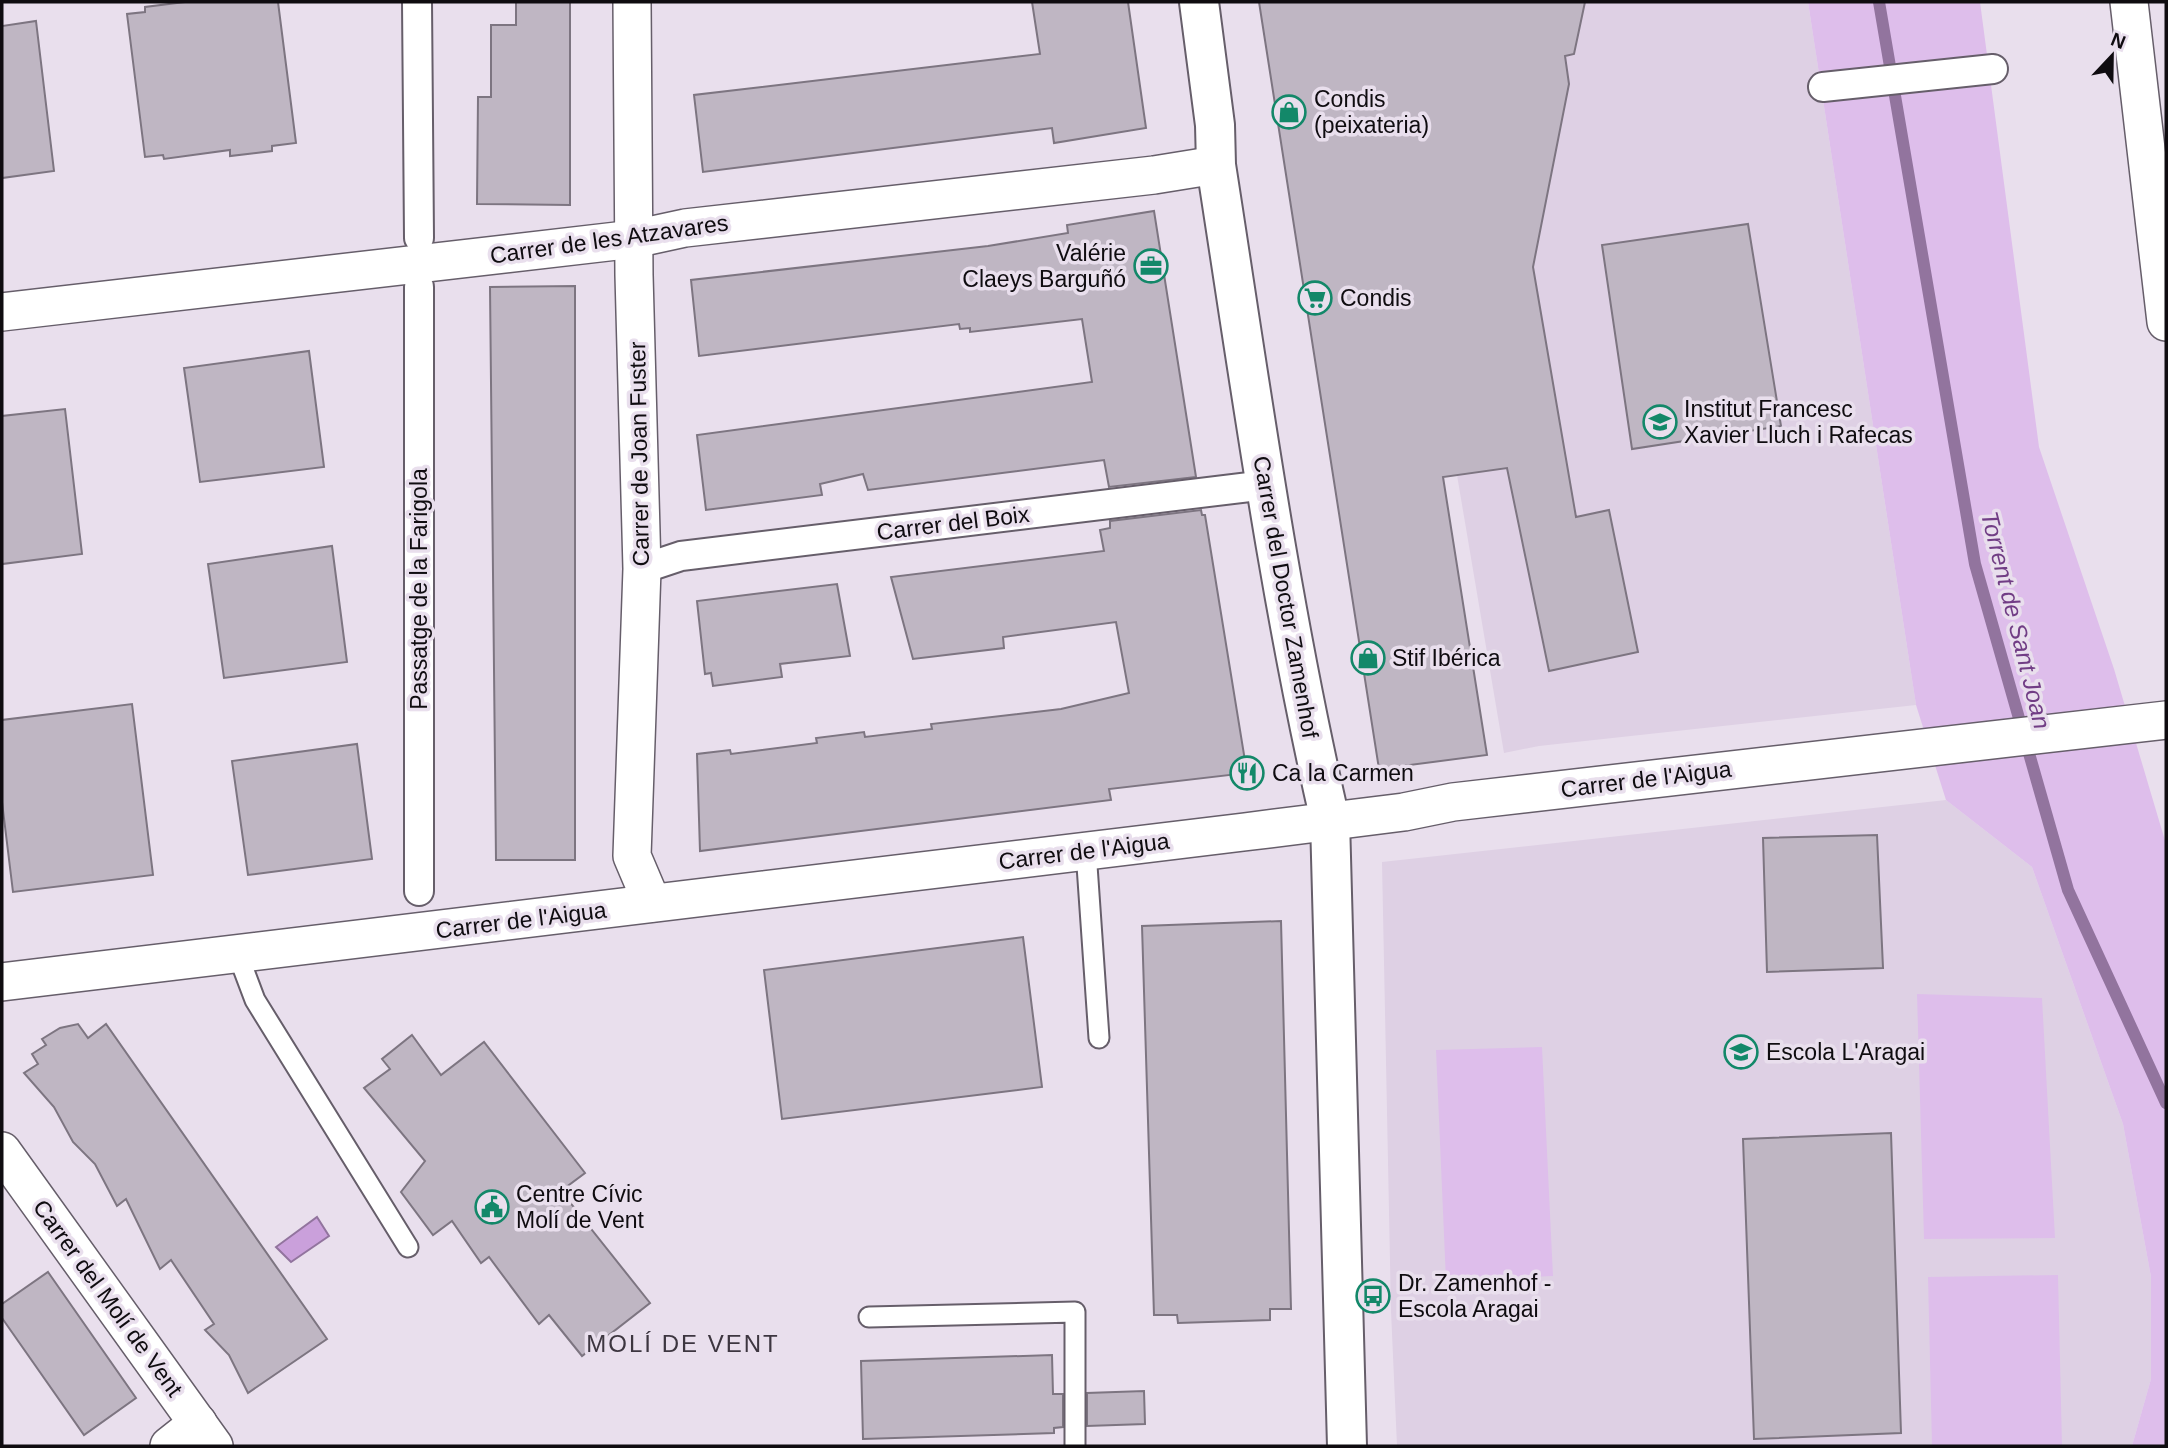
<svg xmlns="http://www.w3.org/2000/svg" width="2168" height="1448" viewBox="0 0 2168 1448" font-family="Helvetica,sans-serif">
  <rect width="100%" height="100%" fill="#e9dfed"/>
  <g fill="#ded0e4">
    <polygon points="1377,2 1808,2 1916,705 1539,746 1504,753"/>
    <polygon points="1946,800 2032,867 2123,1124 2151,1277 2151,1379 2132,1446 1397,1446 1391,1311 1382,862"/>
  </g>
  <g fill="#debeeb">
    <polygon points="1808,2 1980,2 2039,447 2114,669 2166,844 2166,1446 2132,1446 2151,1379 2151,1277 2123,1124 2032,867 1946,800 1916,705"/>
    <polygon points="1917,994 2042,998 2055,1238 1924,1239"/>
    <polygon points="1542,1047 1553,1276 1446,1281 1436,1050"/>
    <polygon points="2058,1275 2062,1446 1932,1446 1928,1277"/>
  </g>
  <polygon fill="#caa0db" stroke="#92749e" stroke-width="2" points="317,1217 329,1236 291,1262 276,1247"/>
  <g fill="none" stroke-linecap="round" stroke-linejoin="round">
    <polyline stroke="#92749e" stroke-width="12" points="1879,2 1975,564 2068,890 2166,1103"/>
  </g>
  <g fill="#bfb6c3" stroke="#7d7581" stroke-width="2">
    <polygon points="185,2 278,2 296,143 272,146 272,151 230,156 230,150 164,159 163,155 145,157 127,14 145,12 145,7"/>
    <polygon points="516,2 570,2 570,205 477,204 478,97 491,97 491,25 516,25"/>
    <polygon points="1032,2 1128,2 1146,128 1054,143 1052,128 703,172 694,95 1040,54"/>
    <polygon points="1259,2 1585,2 1574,54 1565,56 1569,84 1533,267 1576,517 1609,510 1638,652 1549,671 1507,468 1443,477 1487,755 1379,769"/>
    <polygon points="36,21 54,171 2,178 2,26"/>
    <polygon points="1154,211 1196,477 1109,487 1104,460 868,490 863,474 820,484 822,495 706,510 697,435 1092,382 1082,319 970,332 970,328 960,329 959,324 699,356 691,280 988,246 1068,233 1067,225"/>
    <polygon points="1748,224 1781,426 1632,449 1602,245"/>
    <polygon points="575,286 575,860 496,860 490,287"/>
    <polygon points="309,351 324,467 200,482 184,368"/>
    <polygon points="65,409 82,554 2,564 2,416"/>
    <polygon points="1201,510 1202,515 1205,515 1247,773 1109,789 1111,800 700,851 697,754 730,750 731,754 817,743 816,738 864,732 865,737 932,729 931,724 1061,709 1129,693 1116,622 1003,637 1004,648 913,659 891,577 1104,551 1100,530 1110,528 1110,521"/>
    <polygon points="332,546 347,662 224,678 208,564"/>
    <polygon points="837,584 850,656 780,664 782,677 713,686 711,673 705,674 697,601"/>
    <polygon points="132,704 153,875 13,892 2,802 2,720"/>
    <polygon points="357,744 372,859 248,875 232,761"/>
    <polygon points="1877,835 1883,968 1767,972 1763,838"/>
    <polygon points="1281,921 1291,1309 1270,1309 1270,1320 1178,1323 1177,1315 1154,1315 1142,926"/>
    <polygon points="1023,937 1042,1087 782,1119 764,970"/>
    <polygon points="78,1024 88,1038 106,1024 327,1339 248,1393 229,1355 205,1330 214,1324 171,1260 160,1269 126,1199 117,1206 95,1164 73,1142 54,1107 24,1073 38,1064 32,1054 46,1045 42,1039 60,1028"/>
    <polygon points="412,1035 441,1075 484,1042 585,1173 561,1191 650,1303 582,1356 549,1315 539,1324 489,1257 481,1263 452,1221 433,1235 401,1192 425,1161 364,1088 390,1069 382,1059"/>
    <polygon points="1891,1133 1901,1433 1754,1439 1743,1139"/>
    <polygon points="48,1272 136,1398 84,1435 2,1318 2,1304"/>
    <polygon points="1052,1355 1053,1394 1063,1394 1063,1427 1054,1428 1054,1433 863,1439 861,1361"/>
    <polygon points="1144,1391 1145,1424 1087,1426 1087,1393"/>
  </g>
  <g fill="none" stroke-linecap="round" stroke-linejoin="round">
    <defs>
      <g id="service">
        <polyline points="1086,851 1099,1038"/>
        <polyline points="238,955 255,1000 408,1247"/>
        <polyline points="869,1317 1075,1312 1075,1446"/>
      </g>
      <g id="pedestrian">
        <polyline points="417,2 419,238"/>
        <polyline points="1823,87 1993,69"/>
        <polyline points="642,569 681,556 1266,485"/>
        <polyline points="419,891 419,287"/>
      </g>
      <g id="minor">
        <polyline points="632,2 634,275 642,569 632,856 652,903"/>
        <polyline points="2129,2 2166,322"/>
        <polyline points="2,312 634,239 685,228 1154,175 1216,165"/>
        <polyline points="2,982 1244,832 1404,812 1453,802 2166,720"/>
        <polyline points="2,1151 214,1446"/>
        <polyline points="169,1446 198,1423"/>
      </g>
      <path id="tertiary" d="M 1199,2 L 1215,125 L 1216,165 C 1250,383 1280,604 1330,820 L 1347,1446"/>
    </defs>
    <use href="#service" stroke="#665e6a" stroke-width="23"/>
    <use href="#pedestrian" stroke="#665e6a" stroke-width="32"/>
    <use href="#minor" stroke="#665e6a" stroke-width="40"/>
    <use href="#tertiary" stroke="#665e6a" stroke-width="42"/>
    <use href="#service" stroke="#fff" stroke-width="19"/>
    <use href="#pedestrian" stroke="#fff" stroke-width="28"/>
    <use href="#minor" stroke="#fff" stroke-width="37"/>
    <use href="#tertiary" stroke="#fff" stroke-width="38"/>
  </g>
  <defs>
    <symbol id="shop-ring" viewBox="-11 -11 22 22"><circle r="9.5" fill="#e9dfed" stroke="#138869" stroke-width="1.5"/><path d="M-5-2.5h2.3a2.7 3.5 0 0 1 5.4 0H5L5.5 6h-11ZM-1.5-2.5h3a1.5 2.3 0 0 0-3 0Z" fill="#138869"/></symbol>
    <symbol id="office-ring" viewBox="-11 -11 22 22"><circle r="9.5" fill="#e9dfed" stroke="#138869" stroke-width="1.5"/><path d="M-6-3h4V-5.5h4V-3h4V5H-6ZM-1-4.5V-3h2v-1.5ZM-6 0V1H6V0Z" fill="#138869"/></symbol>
    <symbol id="supermarket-ring" viewBox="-11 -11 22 22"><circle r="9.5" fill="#e9dfed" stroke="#138869" stroke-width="1.5"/><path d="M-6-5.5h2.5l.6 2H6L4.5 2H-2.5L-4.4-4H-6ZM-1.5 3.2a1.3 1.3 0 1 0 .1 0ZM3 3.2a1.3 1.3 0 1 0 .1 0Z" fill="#138869"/></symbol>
    <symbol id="school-ring" viewBox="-11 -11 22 22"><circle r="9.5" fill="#e9dfed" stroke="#138869" stroke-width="1.5"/><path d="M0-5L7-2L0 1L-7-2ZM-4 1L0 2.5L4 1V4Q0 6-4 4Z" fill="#138869"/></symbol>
    <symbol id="restaurant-ring" viewBox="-11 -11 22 22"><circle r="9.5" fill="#e9dfed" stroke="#138869" stroke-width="1.5"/><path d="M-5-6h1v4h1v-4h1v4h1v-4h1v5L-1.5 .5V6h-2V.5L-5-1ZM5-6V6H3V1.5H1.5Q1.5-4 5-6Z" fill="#138869"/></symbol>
    <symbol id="civic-ring" viewBox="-11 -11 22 22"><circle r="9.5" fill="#e9dfed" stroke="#138869" stroke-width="1.5"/><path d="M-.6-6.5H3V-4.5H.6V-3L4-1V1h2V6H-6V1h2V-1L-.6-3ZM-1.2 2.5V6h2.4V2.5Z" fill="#138869"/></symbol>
    <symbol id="bus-ring" viewBox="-11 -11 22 22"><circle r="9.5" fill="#e9dfed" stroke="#138869" stroke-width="1.5"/><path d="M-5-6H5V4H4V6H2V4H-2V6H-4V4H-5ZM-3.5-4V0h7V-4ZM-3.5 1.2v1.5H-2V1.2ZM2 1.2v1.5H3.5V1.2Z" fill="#138869"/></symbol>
  </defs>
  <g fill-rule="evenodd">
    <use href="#shop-ring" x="1270" y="93" width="38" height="38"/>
    <use href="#office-ring" x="1132" y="247" width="38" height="38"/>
    <use href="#supermarket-ring" x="1296" y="279" width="38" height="38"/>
    <use href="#school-ring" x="1641" y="403" width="38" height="38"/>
    <use href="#shop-ring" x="1349" y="639" width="38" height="38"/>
    <use href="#restaurant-ring" x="1228" y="754" width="38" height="38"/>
    <use href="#school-ring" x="1722" y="1033" width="38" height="38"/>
    <use href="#civic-ring" x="473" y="1188" width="38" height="38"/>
    <use href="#bus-ring" x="1354" y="1277" width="38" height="38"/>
  </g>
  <g text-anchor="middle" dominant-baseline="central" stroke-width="7" stroke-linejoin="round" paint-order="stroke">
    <g font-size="23" fill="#0f0c10" stroke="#e9dfed" text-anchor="start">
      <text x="1314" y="99">Condis<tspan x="1314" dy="26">(peixateria)</tspan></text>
      <text x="1126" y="253" text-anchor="end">Valérie<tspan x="1126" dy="26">Claeys Barguñó</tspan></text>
      <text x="1340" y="298">Condis</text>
      <text x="1684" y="409">Institut Francesc<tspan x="1684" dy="26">Xavier Lluch i Rafecas</tspan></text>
      <text x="1392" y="658">Stif Ibérica</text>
      <text x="1272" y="773">Ca la Carmen</text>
      <text x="1766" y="1052">Escola L'Aragai</text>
      <text x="516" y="1194">Centre Cívic<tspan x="516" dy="26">Molí de Vent</tspan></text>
      <text x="1398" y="1283">Dr. Zamenhof -<tspan x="1398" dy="26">Escola Aragai</tspan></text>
    </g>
    <g font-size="23" fill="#0f0c10" stroke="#e9dfed">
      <text transform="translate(609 239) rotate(-8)">Carrer de les Atzavares</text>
      <text transform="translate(639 454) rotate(-91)">Carrer de Joan Fuster</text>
      <text transform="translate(953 523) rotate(-7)">Carrer del Boix</text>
      <text transform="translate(419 589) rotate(-90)">Passatge de la Farigola</text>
      <text transform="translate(1286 597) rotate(80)">Carrer del Doctor Zamenhof</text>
      <text transform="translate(1646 779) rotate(-7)">Carrer de l'Aigua</text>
      <text transform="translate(1084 851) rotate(-7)">Carrer de l'Aigua</text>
      <text transform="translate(521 920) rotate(-7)">Carrer de l'Aigua</text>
      <text transform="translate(108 1298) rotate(54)">Carrer del Molí de Vent</text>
    </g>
    <g font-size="24" font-style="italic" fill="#713d85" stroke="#e9dfed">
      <text transform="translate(2016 620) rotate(76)">Torrent de Sant Joan</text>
    </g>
    <g font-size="24" letter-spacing="2" fill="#3d3640" stroke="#e9dfed">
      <text x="683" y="1343">MOLÍ DE VENT</text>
    </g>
  </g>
  <rect width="2168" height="1448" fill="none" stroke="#0f0c10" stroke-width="7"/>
  <g transform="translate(2112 56) rotate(22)" stroke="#e9dfed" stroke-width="5" paint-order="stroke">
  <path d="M0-5L12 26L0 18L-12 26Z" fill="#0f0c10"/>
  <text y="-10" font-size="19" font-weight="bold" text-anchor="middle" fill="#0f0c10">N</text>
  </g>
</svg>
